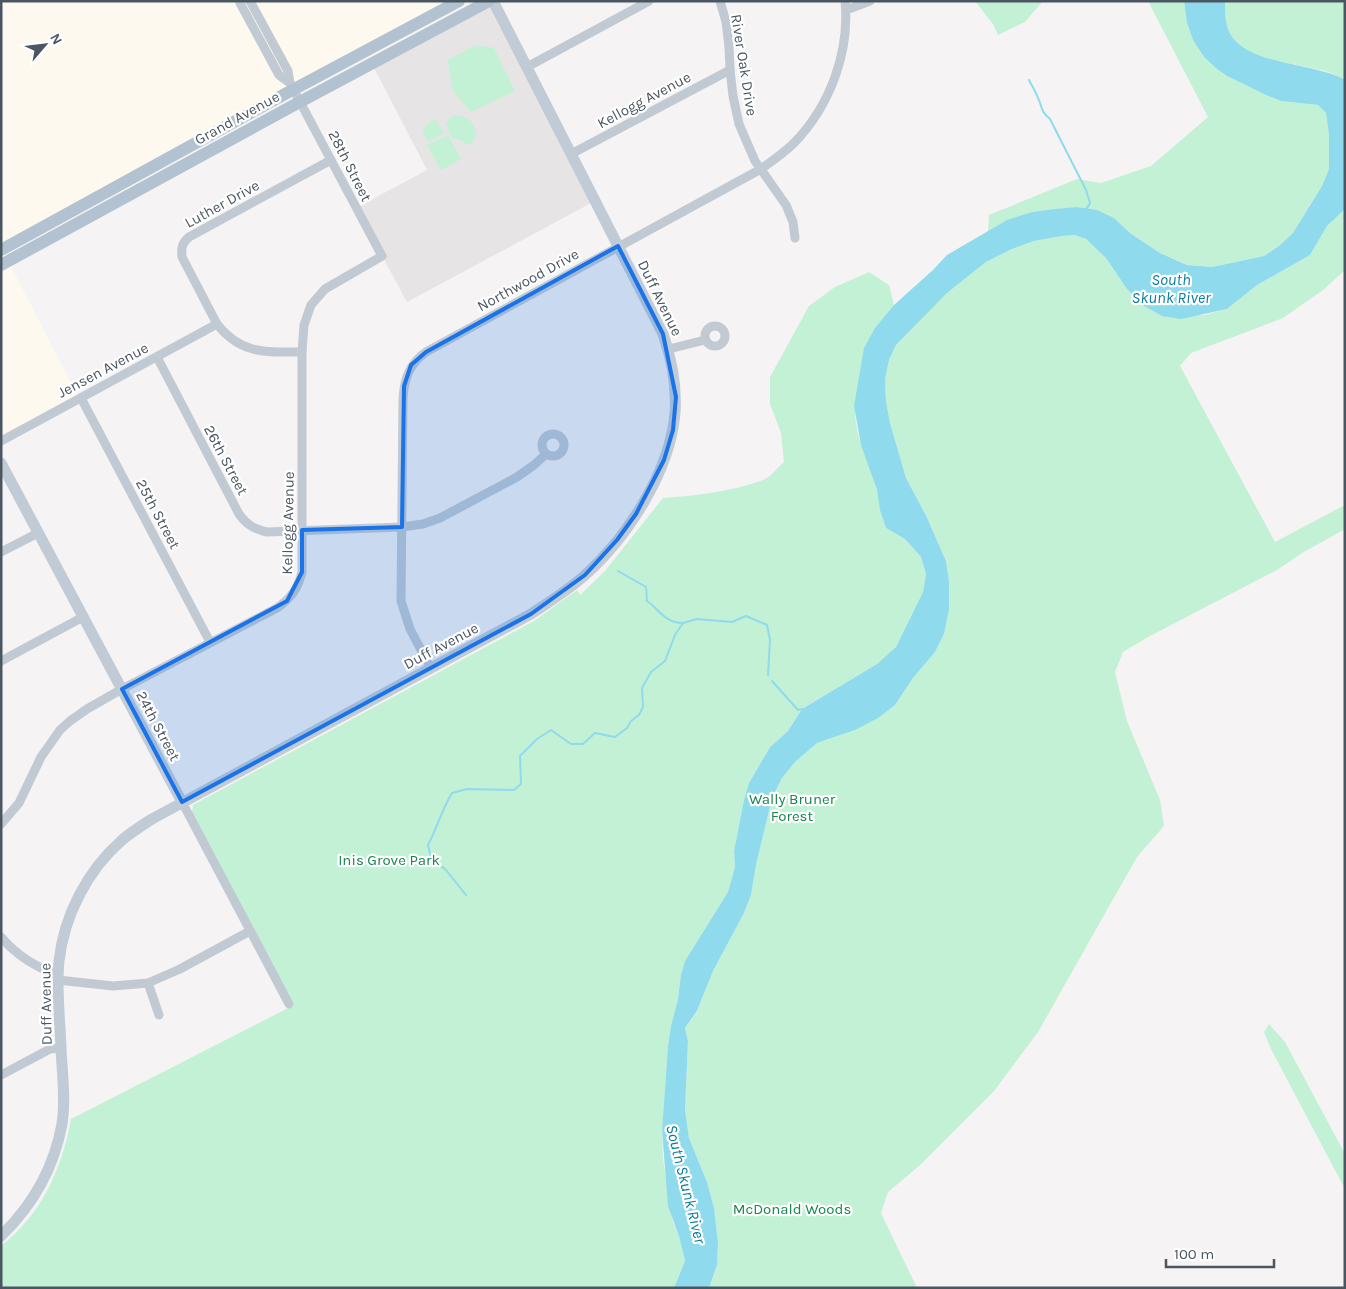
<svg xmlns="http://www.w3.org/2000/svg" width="1346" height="1289" viewBox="0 0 1346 1289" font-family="Karla,sans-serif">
  <rect width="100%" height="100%" fill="#f5f3f3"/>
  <g fill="#fdf9ef">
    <polygon points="1,1 453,1 1,247"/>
    <polygon points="1,247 79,398 1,436"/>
  </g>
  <polygon fill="#e6e4e5" points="489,1 595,201 407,302 356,208 427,170 372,64"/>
  <g fill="#c3f1d5">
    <polygon points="975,1 1043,1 1025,22 998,35 993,24"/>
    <polygon points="1148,1 1184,1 1187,23 1193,40 1204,57 1217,69 1227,76 1266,95 1281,101 1318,105 1326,113 1329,135 1329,169 1322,186 1293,233 1279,246 1264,256 1212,267 1188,265 1160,253 1130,233 1114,218 1076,207 1032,212 988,232 989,215 1077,179 1101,183 1151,166 1208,117"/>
    <path d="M 1225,1 L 1345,1 L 1345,80 C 1340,78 1336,75 1331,73 C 1304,63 1246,63 1231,35 C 1225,25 1225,13 1225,1 Z"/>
    <polygon points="476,45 494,48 515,91 471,112 452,90 448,60"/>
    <polygon points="460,115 470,120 477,133 475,138 469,145 465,144 463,141 452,138 446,125 448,120 453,116"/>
    <polygon points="433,120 437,121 444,133 428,142 422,130"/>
    <polygon points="448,135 461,159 441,170 427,145"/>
    <polygon points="1345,209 1345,270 1323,290 1283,318 1191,353 1180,366 1275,542 1345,505 1345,529 1302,553 1277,570 1148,637 1123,652 1115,672 1127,721 1160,800 1164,826 1137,857 1038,1032 994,1091 919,1166 888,1192 881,1213 917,1288 709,1288 717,1265 718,1243 714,1208 707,1182 689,1138 685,1110 688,1041 685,1028 697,1012 713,971 744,913 751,895 756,865 772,798 782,778 795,762 817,743 855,730 895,705 913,678 935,652 944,634 949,610 949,581 946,561 926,514 906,478 890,423 886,401 885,379 889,360 896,345 947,293 986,262 1012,249 1034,241 1062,236 1075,235 1086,239 1106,258 1127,289 1142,305 1162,316 1204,315 1227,309 1257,285 1310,255 1327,226"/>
    <path d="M 869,272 L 889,285 L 894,305 L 876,328 L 856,397 C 850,429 869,461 877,491 C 880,503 882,516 886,528 L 905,539 L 921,557 L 926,574 L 923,592 L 896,647 L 877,664 L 802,709 L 788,731 L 770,747 L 749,783 L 744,800 L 734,851 L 735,867 L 728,892 L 685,961 L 681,974 L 678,999 L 671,1026 L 668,1046 L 662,1130 L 663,1159 L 673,1222 L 679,1236 L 685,1261 L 674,1288 L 1,1288 L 1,1246 C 42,1214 62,1168 71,1119 L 294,1005 L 192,812 L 193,805 L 534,621 L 577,590 L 580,595 L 605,571 L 663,498 C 693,496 735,491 763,480 C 771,477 778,467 784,462 L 781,433 L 770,404 L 770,377 L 809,306 L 835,287 Z"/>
    <polygon points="1269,1024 1285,1042 1345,1154 1345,1189 1271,1049 1264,1032"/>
  </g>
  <path fill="#90daee" d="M 1184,1 L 1225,1 C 1225,13 1225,25 1231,35 C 1248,65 1316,63 1345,80 L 1345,209 L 1327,226 L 1310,255 L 1257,285 L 1227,309 L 1181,319 L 1162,316 L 1142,305 L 1127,289 L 1106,258 L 1086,239 L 1075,235 L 1062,236 L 1034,241 L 1012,249 L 986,262 L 947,293 L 896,345 L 889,360 L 885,379 L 886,401 L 890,423 L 906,478 L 926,515 L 946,561 L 949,581 L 949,610 L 944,634 L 935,652 L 913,678 L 895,705 L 878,718 L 855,730 L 817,743 L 795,762 L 782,778 L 772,798 L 756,865 L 751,895 L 744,913 L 713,971 L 697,1011 L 685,1028 L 688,1041 L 685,1110 L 689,1138 L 707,1182 L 714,1208 L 718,1243 L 717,1265 L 709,1288 L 674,1288 L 685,1261 L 679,1236 L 668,1206 L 662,1130 L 668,1046 L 671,1026 L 678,999 L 681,974 L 685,961 L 728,892 L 735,867 L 734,851 L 744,800 L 749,783 L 770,747 L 788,731 L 802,709 L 877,664 L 896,647 L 923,592 L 926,574 L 921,557 L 905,539 L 886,528 L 880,510 L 877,490 L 861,445 L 854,406 L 864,348 L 875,328 L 894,305 L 933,270 L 947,255 L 1007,220 L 1032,212 L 1055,209 L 1076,207 L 1097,210 L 1114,218 L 1130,233 L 1160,253 L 1187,265 L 1212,267 L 1264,256 L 1279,246 L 1293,233 L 1322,186 L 1329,169 L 1329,135 L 1326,113 L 1318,105 L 1281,101 L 1266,95 L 1227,76 L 1217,69 L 1204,57 L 1193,40 L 1187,23 Z"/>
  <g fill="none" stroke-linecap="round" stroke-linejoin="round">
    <g stroke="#90daee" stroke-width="2">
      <path d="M 1029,80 C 1032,86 1036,92 1038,98 C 1043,108 1040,111 1050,119 L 1086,190 L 1090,203 L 1086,210"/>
      <path d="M 618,571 L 646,587 L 647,601 C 660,610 665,623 683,623"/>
      <polyline points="772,681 798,710 802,709"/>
      <path d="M 466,895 L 446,870 L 431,858 L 428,845 C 437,828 442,809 452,793 L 467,789 L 514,790 L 521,784 L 520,756 L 537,739 L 551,730 L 571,744 L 583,744 L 595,733 L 615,737 L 627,728 L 631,721 L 639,715 L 643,707 L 642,688 L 651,672 L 665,661 L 675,635 L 683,623 L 697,619 L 732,622 L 746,616 L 767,625 L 770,640 L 768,675"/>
    </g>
    <g stroke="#c1cad2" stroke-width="9">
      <polyline points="720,1 726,22 729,47 730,70 733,96 739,124 755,161 786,205 793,222 795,238"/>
      <polyline points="240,3 279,75 290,83"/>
      <polyline points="846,10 870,1"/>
      <polyline points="527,67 649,1"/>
      <polyline points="571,154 730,70"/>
      <circle cx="715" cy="336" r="10"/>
      <polyline points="669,349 705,340"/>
      <path d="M 302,352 C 267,352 241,355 217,324 L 182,257 C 181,248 182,243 189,237 L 331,160"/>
      <path d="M 157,357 L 239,514 C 247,525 254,529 267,532 L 402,527 L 423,524 L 440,518 L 517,477 L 534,465 L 546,454"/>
      <polyline points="81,398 210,642"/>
      <circle cx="553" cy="445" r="11"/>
      <polyline points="1,441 217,324"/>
      <polyline points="1,552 38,533"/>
      <polyline points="1,661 83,617"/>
      <path d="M 431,669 L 410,629 L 401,601 L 403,399 C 404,379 409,364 426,352 L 761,169 C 772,161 784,153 794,143 C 830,106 850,52 845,1"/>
      <polyline points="182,802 289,1004"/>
      <path d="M 1,824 L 19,803 L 41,757 L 60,730 L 70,721 L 87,709 L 122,689 L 277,608 C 291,598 298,589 302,572 L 302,352 L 304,325 L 311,305 L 325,289 L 382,256 L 290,83 L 288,71 L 250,1"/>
      <path d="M 1,937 C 17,956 35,967 58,975"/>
      <polyline points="58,980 113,986 148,983 180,969 250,931"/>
      <polyline points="148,983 159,1015"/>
      <polyline points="1,1075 50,1049 61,1048"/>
    </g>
    <g stroke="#c1cbd6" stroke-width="11">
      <polyline points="1,463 182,802"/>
      <path d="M 1,1236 C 33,1205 54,1168 62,1124 C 66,1099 62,1073 61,1048 C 60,1019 56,989 59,961 C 64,916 87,871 121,841 C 130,833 141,826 152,819 L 531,614 C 549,602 567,591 584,576 C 627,538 670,472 675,413 C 677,385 672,360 663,334 L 493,1"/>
    </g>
    <g stroke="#b3c2d1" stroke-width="12">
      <polyline points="1,250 285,94 459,1"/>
      <polyline points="1,265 296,104 489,1"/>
    </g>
  </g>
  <path fill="#1a73e8" fill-opacity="0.2" stroke="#1a73e8" stroke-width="4" stroke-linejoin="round" d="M 618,246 L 663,334 L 676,397 L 673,430 L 664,460 L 636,514 L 617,540 L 585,575 L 531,614 L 182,802 L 122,689 L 287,601 L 302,572 L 302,530 L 402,527 L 404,386 L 411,365 L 426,352 Z"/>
  <g text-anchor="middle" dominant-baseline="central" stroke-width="4.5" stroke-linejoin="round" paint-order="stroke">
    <g font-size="15" fill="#4a5661" stroke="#fff">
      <text transform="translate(744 65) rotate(81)">River Oak Drive</text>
      <text transform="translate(644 100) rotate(-28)">Kellogg Avenue</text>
      <text transform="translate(237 118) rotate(-29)">Grand Avenue</text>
      <text transform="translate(350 166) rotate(63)">28th Street</text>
      <text transform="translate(222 204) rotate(-29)">Luther Drive</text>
      <text transform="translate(528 280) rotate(-29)">Northwood Drive</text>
      <text transform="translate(660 298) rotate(64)">Duff Avenue</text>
      <text transform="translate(103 370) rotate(-28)">Jensen Avenue</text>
      <text transform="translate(226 460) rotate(62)">26th Street</text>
      <text transform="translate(158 514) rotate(62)">25th Street</text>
      <text transform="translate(288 523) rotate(-89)">Kellogg Avenue</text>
      <text transform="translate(441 646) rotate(-28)">Duff Avenue</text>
      <text transform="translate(158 726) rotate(62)">24th Street</text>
      <text transform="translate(46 1004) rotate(-91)">Duff Avenue</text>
    </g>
    <g font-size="15" fill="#17864f" stroke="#fff">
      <text x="792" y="799">Wally Bruner<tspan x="792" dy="17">Forest</tspan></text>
      <text x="389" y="860">Inis Grove Park</text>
      <text x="792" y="1209">McDonald Woods</text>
    </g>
    <g font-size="16" font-style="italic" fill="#0c7c9b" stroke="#fff">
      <text x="1171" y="279">South<tspan x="1171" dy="18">Skunk River</tspan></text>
      <text transform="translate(686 1184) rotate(76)">South Skunk River</text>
    </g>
  </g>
  <rect width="1346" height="1289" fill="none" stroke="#4a5661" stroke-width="5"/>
  <g transform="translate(45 45) rotate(62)" stroke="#ffffff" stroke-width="4" paint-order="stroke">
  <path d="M0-4L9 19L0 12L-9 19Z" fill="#4a5661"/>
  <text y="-8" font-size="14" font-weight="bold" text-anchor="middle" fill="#4a5661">N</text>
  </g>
  <path d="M1166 1259v8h108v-8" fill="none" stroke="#4a5661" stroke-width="2.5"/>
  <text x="1174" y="1259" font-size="15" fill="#4a5661" stroke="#ffffff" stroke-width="4" paint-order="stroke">100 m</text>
</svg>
